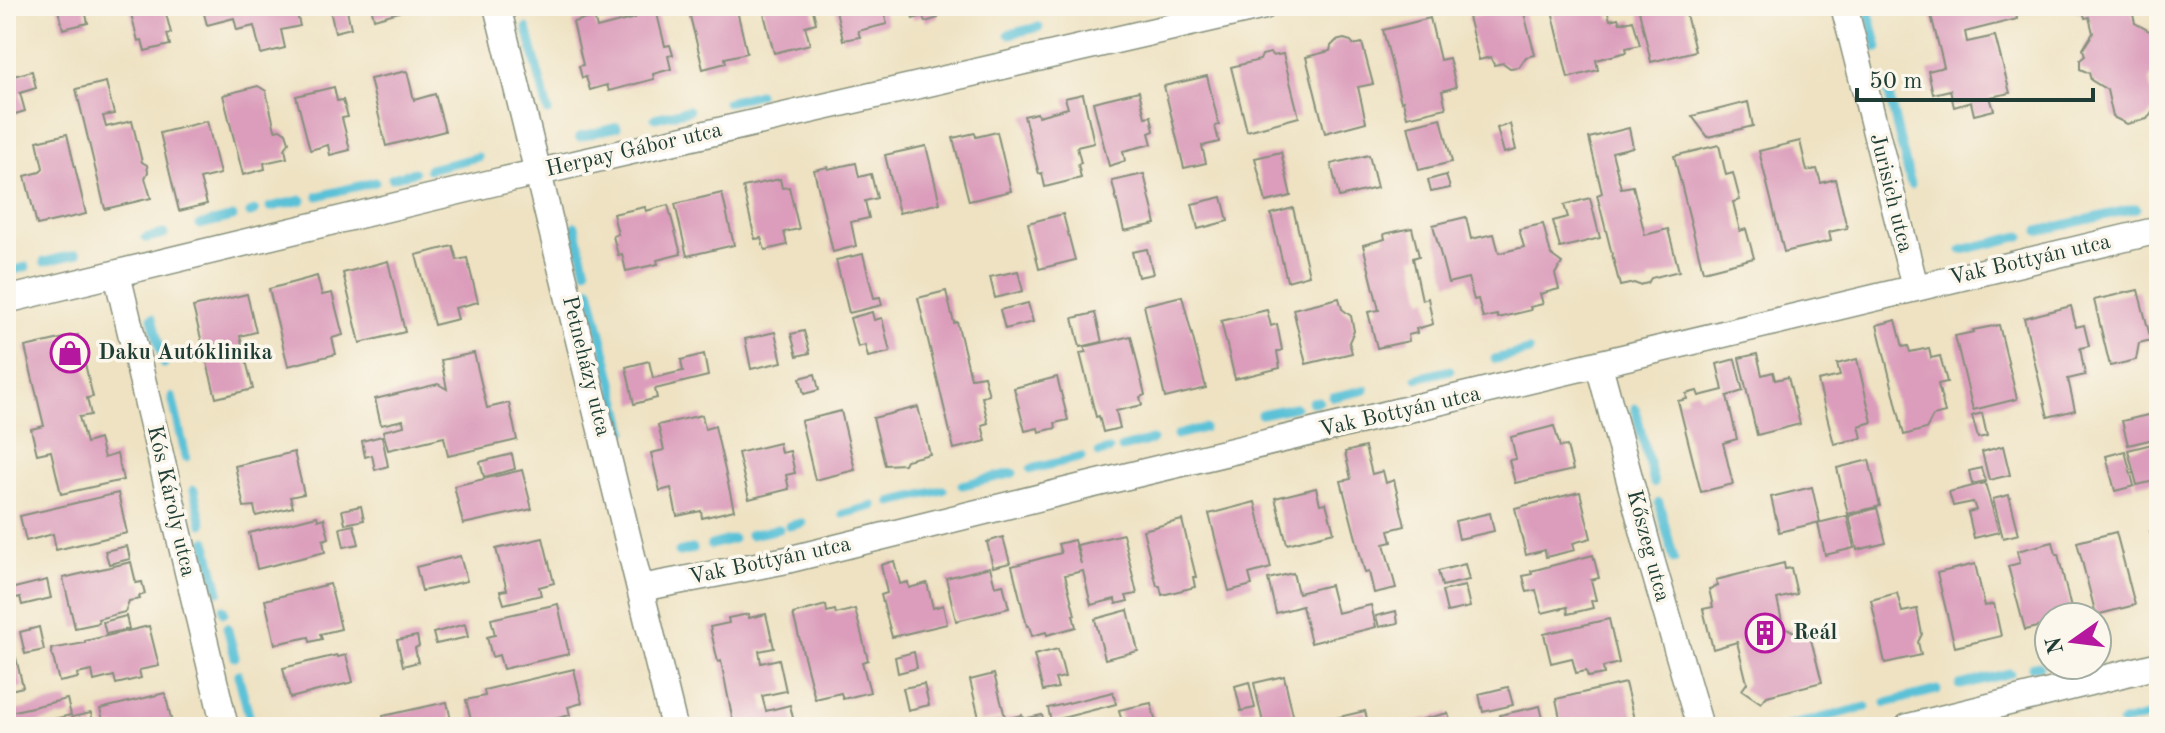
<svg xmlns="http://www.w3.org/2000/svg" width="2165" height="733" viewBox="0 0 2165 733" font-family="'Old Standard TT',serif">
  <rect width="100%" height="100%" fill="#fbf7ec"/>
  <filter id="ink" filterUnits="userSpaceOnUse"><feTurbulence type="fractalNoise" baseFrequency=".0125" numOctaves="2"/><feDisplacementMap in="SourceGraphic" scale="16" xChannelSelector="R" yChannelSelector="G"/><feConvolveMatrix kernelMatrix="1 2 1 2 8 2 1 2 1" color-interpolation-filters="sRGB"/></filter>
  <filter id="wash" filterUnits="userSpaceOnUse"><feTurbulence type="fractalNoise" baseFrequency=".006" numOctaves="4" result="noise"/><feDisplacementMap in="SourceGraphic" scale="32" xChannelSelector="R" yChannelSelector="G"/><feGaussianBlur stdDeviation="1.8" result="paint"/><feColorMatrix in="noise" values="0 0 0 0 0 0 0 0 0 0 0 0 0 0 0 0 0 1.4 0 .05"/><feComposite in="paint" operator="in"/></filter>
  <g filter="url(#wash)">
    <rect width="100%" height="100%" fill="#eee2c2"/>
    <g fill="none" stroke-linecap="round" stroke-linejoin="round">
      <g stroke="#5ac1d7" stroke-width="9">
        <polyline points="1867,6 1878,48"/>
        <polyline points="527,28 548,111"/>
        <polyline points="1009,34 1039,27"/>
        <polyline points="1887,87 1911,185"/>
        <polyline points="727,102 758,94"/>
        <polyline points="655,118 689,110"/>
        <polyline points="579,137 617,127"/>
        <polyline points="429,169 478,157"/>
        <polyline points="392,178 414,172"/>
        <polyline points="318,196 375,182"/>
        <polyline points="270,207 302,200"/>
        <polyline points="250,213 255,211"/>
        <polyline points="200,225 233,217"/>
        <polyline points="575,226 586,270"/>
        <polyline points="2039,231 2136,208"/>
        <polyline points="146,238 164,234"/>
        <polyline points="1962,250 2021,236"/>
        <polyline points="44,262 77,254"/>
        <polyline points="6,272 26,267"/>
        <polyline points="590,289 625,431"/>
        <polyline points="152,318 164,364"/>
        <polyline points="1495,359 1529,351"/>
        <polyline points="1417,378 1450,370"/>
        <polyline points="172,397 186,457"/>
        <polyline points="1333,397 1365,390"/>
        <polyline points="1312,402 1319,401"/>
        <polyline points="1635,408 1654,483"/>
        <polyline points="1261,414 1295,407"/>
        <polyline points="1177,435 1204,428"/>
        <polyline points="1122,448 1152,440"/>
        <polyline points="1099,453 1109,450"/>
        <polyline points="1031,469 1082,457"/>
        <polyline points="962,485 1013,473"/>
        <polyline points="194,490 202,524"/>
        <polyline points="891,502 943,490"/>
        <polyline points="1659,503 1674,559"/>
        <polyline points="843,514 873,506"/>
        <polyline points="789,526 802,523"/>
        <polyline points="750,535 779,529"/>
        <polyline points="206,541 219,591"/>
        <polyline points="711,545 733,539"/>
        <polyline points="679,552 693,549"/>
        <polyline points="223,609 224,613"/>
        <polyline points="227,627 235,657"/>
        <polyline points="2032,667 2039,666"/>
        <polyline points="238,674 251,723"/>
        <polyline points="1960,685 2010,673"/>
        <polyline points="1886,703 1937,690"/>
        <polyline points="2122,723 2159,714"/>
        <polyline points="1784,727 1866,707"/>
      </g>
    </g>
    <g id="blocks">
      <g fill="#db9dbb">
        <polygon points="57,6 84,6 88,23 63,29"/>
        <polygon points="129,6 164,6 171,33 167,34 170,45 145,51 142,40 138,41"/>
        <polygon points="202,6 314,6 315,10 297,14 300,26 281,30 285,48 261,54 254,26 237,30 234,18 207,25"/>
        <polygon points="329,6 346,6 351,28 335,32"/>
        <polygon points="371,6 398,6 399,12 374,19"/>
        <polygon points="637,6 655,6 665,46 670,45 673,55 668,56 671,69 653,74 654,79 609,91 607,85 590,90 586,77 582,78 579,66 583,65 573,22 594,17 597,28 635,18 633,7"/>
        <polygon points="693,6 736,6 747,53 725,58 726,63 703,69 688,8"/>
        <polygon points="762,6 812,6 816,23 805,26 810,44 774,53"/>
        <polygon points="835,6 882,6 887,24 858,31 860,37 843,40"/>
        <polygon points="910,6 959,6 959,7 937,12 938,18 925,22 923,16 913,19"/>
        <polygon points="1485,6 1522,6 1535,55 1526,57 1519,67 1510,68 1503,63 1494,65 1491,57 1479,60 1468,17 1482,14 1480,7"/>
        <polygon points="1551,6 1606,6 1610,20 1618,18 1620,23 1633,20 1640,45 1626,48 1627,52 1596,60 1598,70 1568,78"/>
        <polygon points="1638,6 1684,6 1695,51 1651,62"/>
        <polygon points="1934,6 2026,6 2027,12 2016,15 2017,19 1965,32 1967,42 1995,36 2010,93 1990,97 1994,110 1974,115 1971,102 1954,107 1950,90 1933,94 1928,71 1944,67 1929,7"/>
        <polygon points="2076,6 2131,6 2135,23 2151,32 2152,38 2159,37 2159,58 2157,58 2158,64 2149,80 2155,107 2147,119 2127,124 2113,117 2107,90 2091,80 2089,73 2080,69 2080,60 2085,56 2083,49 2093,33 2089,17 2085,18 2083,12 2078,13"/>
        <polygon points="1430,18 1440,60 1449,58 1456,87 1442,91 1446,108 1407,117 1403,101 1401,102 1383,30"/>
        <polygon points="1344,39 1351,41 1354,45 1362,43 1373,84 1358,87 1366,122 1325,133 1306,57 1330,51 1331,46 1336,41"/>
        <polygon points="1270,53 1273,56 1283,54 1299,117 1247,131 1231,67 1260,60 1262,55"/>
        <polygon points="32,71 36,88 20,93 25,111 12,115 7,96 9,95 6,78"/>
        <polygon points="407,71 414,100 435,94 445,131 386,146 370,79"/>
        <polygon points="1207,76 1219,125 1215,126 1219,142 1202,146 1206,163 1184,168 1164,86"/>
        <polygon points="106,82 114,114 103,116 106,127 132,121 142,162 147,165 148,172 145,178 151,198 105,209 76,89"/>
        <polygon points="258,86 266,91 275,130 280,129 286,133 289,142 285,149 287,158 264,163 265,169 243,175 223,95"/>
        <polygon points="334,87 337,101 343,100 348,117 342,118 350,150 330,155 328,145 310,150 296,96"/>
        <polygon points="1139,91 1145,117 1151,116 1154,131 1149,133 1152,144 1123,151 1125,161 1109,166 1093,102"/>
        <polygon points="1083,94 1094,143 1077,147 1081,163 1078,164 1081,178 1045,187 1042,173 1039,174 1024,116 1037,113 1038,116 1068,108 1065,98"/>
        <polygon points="1748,102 1753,126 1708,137 1692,116"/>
        <polygon points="1441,118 1452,162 1419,170 1408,126"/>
        <polygon points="207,121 220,174 200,179 207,204 179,211 160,133"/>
        <polygon points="1510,124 1516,150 1504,153 1497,128"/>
        <polygon points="1629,128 1633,147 1612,152 1621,188 1633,186 1645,235 1668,229 1679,271 1651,278 1648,283 1639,285 1634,283 1620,286 1597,195 1602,193 1589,138"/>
        <polygon points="997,132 1011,191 969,201 953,138 975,133 976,137"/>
        <polygon points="67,134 86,214 37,225 25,176 40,172 43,168 37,141"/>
        <polygon points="1800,141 1807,171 1817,169 1821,183 1835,179 1847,228 1829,232 1831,241 1784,252 1759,151"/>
        <polygon points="1719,145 1726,175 1733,173 1740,200 1733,202 1740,231 1746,229 1754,258 1703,271 1674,156"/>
        <polygon points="926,146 940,203 899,213 885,155"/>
        <polygon points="1281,152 1291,196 1266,202 1255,158"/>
        <polygon points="1369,155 1377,188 1339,197 1331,164"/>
        <polygon points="856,163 859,177 871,174 877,198 865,201 869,218 851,222 856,246 833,252 814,170 828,167 828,169"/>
        <polygon points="1144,174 1156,224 1124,231 1112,181"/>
        <polygon points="1446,175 1450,188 1431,192 1428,180"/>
        <polygon points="780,179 782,188 789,187 799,229 784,232 787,245 765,250 761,238 755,239 743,187"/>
        <polygon points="722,193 734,245 687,256 675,204"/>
        <polygon points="1222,197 1228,221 1198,229 1192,204"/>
        <polygon points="1590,198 1600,238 1560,248 1553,221 1568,217 1564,205"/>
        <polygon points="668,205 681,254 657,260 658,264 626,271 622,254 618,255 613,236 618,234 613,214 645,207 646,211"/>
        <polygon points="1293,208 1309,275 1287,281 1271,214"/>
        <polygon points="1063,214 1075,260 1039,269 1028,223"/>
        <polygon points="1466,217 1471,239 1494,234 1499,253 1524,247 1519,229 1543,224 1551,255 1562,263 1555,274 1559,289 1540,294 1543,304 1530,307 1531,310 1498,318 1497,315 1483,318 1478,299 1474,300 1468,278 1448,283 1433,225"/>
        <polygon points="1412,228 1419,256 1413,258 1422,300 1428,298 1433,324 1416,329 1417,333 1408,335 1409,341 1377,348 1368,312 1379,310 1363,245 1385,239 1384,234"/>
        <polygon points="453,246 457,260 467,258 478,302 455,308 458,319 434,325 416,255"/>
        <polygon points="1147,249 1153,274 1138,277 1132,252"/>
        <polygon points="863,254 874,298 880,297 882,305 849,313 836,260"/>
        <polygon points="388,261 405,332 360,343 343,273"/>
        <polygon points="1018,271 1023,291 995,298 990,277"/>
        <polygon points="317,276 322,295 332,293 343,335 332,338 336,354 288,366 269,289"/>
        <polygon points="2138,290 2151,340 2139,343 2136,360 2110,366 2094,300"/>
        <polygon points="946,291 954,323 957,322 971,378 984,376 989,395 982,397 988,423 982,425 986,441 954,449 918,298"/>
        <polygon points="247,294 256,332 240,336 253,389 216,398 193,307"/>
        <polygon points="1182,296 1206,388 1165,398 1144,305"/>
        <polygon points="1339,298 1342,309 1351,316 1354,331 1349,342 1352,353 1306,364 1293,309"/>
        <polygon points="1028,303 1033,322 1005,329 1000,310"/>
        <polygon points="2071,306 2076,327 2084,325 2089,346 2080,348 2085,375 2068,379 2075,410 2048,417 2024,318"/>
        <polygon points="1267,310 1271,326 1277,324 1282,350 1277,352 1280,368 1235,379 1221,321"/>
        <polygon points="872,312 874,320 882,318 890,352 868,357 865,345 858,347 850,318"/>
        <polygon points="1095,313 1102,342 1080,347 1073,318"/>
        <polygon points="1896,320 1903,347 1908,346 1910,352 1929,348 1931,358 1940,356 1947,382 1938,384 1945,413 1933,416 1926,429 1904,435 1877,325"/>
        <polygon points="1999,325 2017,399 1973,410 1955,336 1974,332 1973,330"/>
        <polygon points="804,331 810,353 797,356 791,334"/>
        <polygon points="775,332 782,362 751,369 745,339"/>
        <polygon points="78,335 93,397 87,398 91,415 79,417 86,443 99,439 104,458 117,454 123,480 61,494 51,451 37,454 31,429 44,426 25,347"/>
        <polygon points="1131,336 1145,395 1140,397 1142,405 1116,411 1120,428 1103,432 1099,416 1096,417 1080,353 1086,352 1084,347"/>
        <polygon points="474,353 487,408 509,403 517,440 448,456 444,437 388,450 383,431 404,426 403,420 381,425 375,399 438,384 447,389 441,360"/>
        <polygon points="704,354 708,376 655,389 657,398 634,404 626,367 649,361 653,378 683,371 681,360"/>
        <polygon points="1757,354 1762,375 1773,372 1775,380 1788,377 1800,424 1757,435 1739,358"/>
        <polygon points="1735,359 1743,391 1727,396 1737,439 1723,443 1733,484 1701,492 1678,401 1687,399 1686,394 1697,391 1699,396 1723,390 1717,364"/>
        <polygon points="1857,359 1872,422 1859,426 1862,438 1834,444 1818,381 1840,376 1837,364"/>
        <polygon points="815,374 819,390 804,394 800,378"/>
        <polygon points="1057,377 1068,420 1055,423 1056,428 1039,432 1038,428 1025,431 1014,388"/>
        <polygon points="918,407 930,454 906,460 904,464 885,465 873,418"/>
        <polygon points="841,411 855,470 815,480 801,421"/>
        <polygon points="1982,413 1987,436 1978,438 1972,416"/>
        <polygon points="2152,414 2158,438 2128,445 2122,421"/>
        <polygon points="702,415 705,429 715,426 734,510 702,518 701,511 677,516 671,488 660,491 651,453 664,450 658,425"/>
        <polygon points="1554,426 1560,447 1567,446 1573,470 1515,483 1509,460 1516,459 1511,437"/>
        <polygon points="382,436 388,466 375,470 372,455 365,457 362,441"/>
        <polygon points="779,443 781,453 790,451 795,473 786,475 789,489 749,499 738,453"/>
        <polygon points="2156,443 2159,455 2159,480 2137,485 2128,450"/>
        <polygon points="2003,446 2010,475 1989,480 1982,452"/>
        <polygon points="1365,447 1372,474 1383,471 1386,483 1394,480 1405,526 1389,530 1392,542 1384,544 1396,588 1374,593 1369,572 1365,573 1341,481 1351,479 1345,452"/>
        <polygon points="2125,451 2134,486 2115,491 2106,456"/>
        <polygon points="294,452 304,494 290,497 293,507 256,516 254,506 244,507 235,466"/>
        <polygon points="512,454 515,469 484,477 480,462"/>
        <polygon points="1869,460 1880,506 1848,514 1837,468"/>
        <polygon points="1981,468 1985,481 1972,484 1969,471"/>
        <polygon points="522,470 532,509 463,524 454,486"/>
        <polygon points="1985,483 1999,532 1974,538 1968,512 1976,510 1973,502 1953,506 1949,492"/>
        <polygon points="1812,487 1820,522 1779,532 1771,497"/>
        <polygon points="1316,488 1320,504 1326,503 1334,532 1287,544 1275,498"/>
        <polygon points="1580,492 1591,538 1573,543 1575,550 1546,557 1545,550 1526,555 1515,508"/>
        <polygon points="118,493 127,533 56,550 53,534 26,541 20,516"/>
        <polygon points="2009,495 2019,534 2003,538 1993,499"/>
        <polygon points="1255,502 1271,568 1249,574 1252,585 1229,591 1209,514"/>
        <polygon points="361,506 364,520 345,524 342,510"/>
        <polygon points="1877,508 1886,543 1857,550 1849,516"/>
        <polygon points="1490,513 1494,531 1459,539 1455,521"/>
        <polygon points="317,516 318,520 324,518 329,538 323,540 325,552 257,569 249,533"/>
        <polygon points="1847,516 1854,548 1825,555 1818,523"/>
        <polygon points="1182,520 1196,577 1193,577 1195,587 1162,595 1160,586 1157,586 1143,530"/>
        <polygon points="354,525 359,544 344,547 340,528"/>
        <polygon points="2159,528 2159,564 2158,564 2150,531"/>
        <polygon points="2116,532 2135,605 2096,615 2077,542"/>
        <polygon points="1123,534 1137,594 1126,596 1128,601 1116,604 1115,599 1091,605 1083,571 1065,575 1075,615 1073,615 1076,627 1047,635 1046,632 1032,636 1029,626 1027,626 1012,566 1061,553 1058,544 1074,540 1081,564 1077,545"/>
        <polygon points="1003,537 1010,563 993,567 987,542"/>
        <polygon points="543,538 554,583 539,587 541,595 504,604 500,591 507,590 496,549"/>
        <polygon points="2053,542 2056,554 2058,554 2073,617 2049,617 2049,624 2025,630 2008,566 2020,563 2017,551"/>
        <polygon points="127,546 130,559 109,564 105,551"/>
        <polygon points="1593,555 1599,578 1591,580 1596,600 1591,601 1593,608 1568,614 1567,607 1542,613 1536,590 1527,592 1523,576 1532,574 1531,571"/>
        <polygon points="460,556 467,581 422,591 416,567"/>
        <polygon points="894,561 900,584 908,582 909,588 927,583 933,608 943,605 947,624 892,637 881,595 887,593 881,565"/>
        <polygon points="131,562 136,583 142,582 145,594 139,596 140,599 129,601 125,612 98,619 99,623 75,628 63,578"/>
        <polygon points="1784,563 1785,569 1791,568 1797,594 1777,599 1783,626 1798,634 1809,632 1822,682 1767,696 1761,703 1742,690 1747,683 1737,642 1713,649 1703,609 1713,607 1709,589 1718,586 1716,580"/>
        <polygon points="1465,564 1469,580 1442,586 1438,571"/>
        <polygon points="1975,564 1985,606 1994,604 2001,636 1955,647 1937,573"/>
        <polygon points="990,567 995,586 1003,584 1009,608 956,621 946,578"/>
        <polygon points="1293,573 1298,593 1330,585 1337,613 1371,605 1376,627 1311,643 1302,606 1276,613 1268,579"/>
        <polygon points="47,580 51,598 22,605 20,597 12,599 14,607 6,609 6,590"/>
        <polygon points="330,584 341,629 320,634 322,639 310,642 309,637 275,644 265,600"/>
        <polygon points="1465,586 1470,607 1447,612 1442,591"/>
        <polygon points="1897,593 1902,612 1917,609 1922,634 1918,642 1921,655 1885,663 1871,600"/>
        <polygon points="558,604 569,654 503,669 499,655 492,657 487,637 495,635 491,619"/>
        <polygon points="826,605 827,612 835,610 836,614 855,609 868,660 862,662 870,692 843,699 841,693 815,699 793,614"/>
        <polygon points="1128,610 1138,651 1105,659 1095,619"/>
        <polygon points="1396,611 1398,623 1379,627 1376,616"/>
        <polygon points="749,614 749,618 766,614 774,648 759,651 761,663 779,659 786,691 762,696 766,711 790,705 795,727 736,727 735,722 733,722 721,661 718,662 710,627 729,623 728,618"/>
        <polygon points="126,616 129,629 106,634 103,622"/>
        <polygon points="1609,619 1619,663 1603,667 1604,674 1588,677 1586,671 1576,673 1572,658 1551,663 1544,634"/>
        <polygon points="465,624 468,637 436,644 433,633"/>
        <polygon points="149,626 159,666 139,670 141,678 116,684 114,676 94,681 92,671 77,674 78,678 59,682 51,649 85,643 85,641"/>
        <polygon points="39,627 44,650 25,654 20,632"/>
        <polygon points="417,636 419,646 415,648 418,662 403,666 397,640"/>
        <polygon points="1058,649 1065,677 1055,679 1058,688 1043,691 1034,655"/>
        <polygon points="914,652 917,668 898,673 895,657"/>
        <polygon points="337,655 338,657 346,655 353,682 290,698 283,668"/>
        <polygon points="16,658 23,687 6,691 6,660"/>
        <polygon points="574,669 582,703 568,707 570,715 543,722 544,727 493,727 492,722 473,727 466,700 485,696 484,690"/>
        <polygon points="994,674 1005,717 980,722 970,680"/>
        <polygon points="1284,676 1294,719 1264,727 1254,683"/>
        <polygon points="1249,682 1255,708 1241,711 1235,686"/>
        <polygon points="1625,683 1636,727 1579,727 1577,719 1561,723 1556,699"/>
        <polygon points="924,684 929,705 908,710 903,688"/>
        <polygon points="1508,687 1513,705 1483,712 1479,694"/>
        <polygon points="1113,692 1116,704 1051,721 1048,708"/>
        <polygon points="165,693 173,727 105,727 100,709"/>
        <polygon points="67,699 71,715 18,727 6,727 6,718 8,717 6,713"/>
        <polygon points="447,702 451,720 420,727 385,727 383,716"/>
        <polygon points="1151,703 1157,727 1123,727 1119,710"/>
        <polygon points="1540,706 1545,727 1502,727 1500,715"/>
        <polygon points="1365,711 1369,727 1337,727 1335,718"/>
        <polygon points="91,713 94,727 74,727 72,717"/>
        <polygon points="1448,713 1452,727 1409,727 1408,723"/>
        <polygon points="1022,715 1023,719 1042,715 1045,727 985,727 984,724"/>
      </g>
    </g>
  </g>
  <g filter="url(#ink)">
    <use href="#blocks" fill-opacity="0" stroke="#86907b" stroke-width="2"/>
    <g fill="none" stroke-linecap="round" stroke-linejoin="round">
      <defs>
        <g id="minor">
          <polyline points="497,6 674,727"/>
          <polyline points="1844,6 1915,287"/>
          <polyline points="117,274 225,727"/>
          <polyline points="6,300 496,182 1264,6"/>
          <polyline points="1599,365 1652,563 1700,727"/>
          <polyline points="641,588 787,560 1086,486 2159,230"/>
          <polyline points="1908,727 2159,665"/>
        </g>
      </defs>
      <use href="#minor" stroke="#86907b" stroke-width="29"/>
      <use href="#minor" stroke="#fff" stroke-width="26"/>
    </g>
  </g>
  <defs>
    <symbol id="shop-ring" viewBox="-11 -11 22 22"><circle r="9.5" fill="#fbf7ec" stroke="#b5179e" stroke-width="1.5"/><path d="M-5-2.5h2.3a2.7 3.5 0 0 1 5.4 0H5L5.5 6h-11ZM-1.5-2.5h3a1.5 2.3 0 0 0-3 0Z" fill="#b5179e"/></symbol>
    <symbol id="building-ring" viewBox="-11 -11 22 22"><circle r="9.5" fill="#fbf7ec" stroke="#b5179e" stroke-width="1.5"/><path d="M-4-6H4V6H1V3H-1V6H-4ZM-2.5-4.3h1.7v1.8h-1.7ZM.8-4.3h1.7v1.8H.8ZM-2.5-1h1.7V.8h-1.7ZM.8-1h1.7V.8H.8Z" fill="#b5179e"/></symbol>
  </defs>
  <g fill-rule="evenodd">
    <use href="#shop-ring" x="48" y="331" width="44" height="44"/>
    <use href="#building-ring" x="1743" y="611" width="44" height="44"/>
  </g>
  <g text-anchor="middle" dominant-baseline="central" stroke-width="7" stroke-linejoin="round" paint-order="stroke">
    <g font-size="22" fill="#1f3d34" stroke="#fbf7ec">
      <text transform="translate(634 150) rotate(-13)">Herpay Gábor utca</text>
      <text transform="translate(1891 193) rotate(76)">Jurisich utca</text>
      <text transform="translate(2030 260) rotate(-13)">Vak Bottyán utca</text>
      <text transform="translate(586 366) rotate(76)">Petneházy utca</text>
      <text transform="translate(1400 412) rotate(-13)">Vak Bottyán utca</text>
      <text transform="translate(171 501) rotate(77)">Kós Károly utca</text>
      <text transform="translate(1648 546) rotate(75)">Kőszeg utca</text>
      <text transform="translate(770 561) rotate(-12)">Vak Bottyán utca</text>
    </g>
    <g font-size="22" font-weight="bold" fill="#1f3d34" stroke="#fbf7ec" text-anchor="start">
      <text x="98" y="353">Daku Autóklinika</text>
      <text x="1793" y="633">Reál</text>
    </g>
  </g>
  <rect width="2165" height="733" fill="none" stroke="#fbf7ec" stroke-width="32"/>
  <g transform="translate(2073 641) rotate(256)"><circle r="38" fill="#fbf7ec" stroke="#a3ada2" stroke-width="2"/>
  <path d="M0-6L14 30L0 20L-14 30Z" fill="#b5179e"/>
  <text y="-12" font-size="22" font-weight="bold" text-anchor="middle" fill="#1f3d34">N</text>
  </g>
  <path d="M1857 88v12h236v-12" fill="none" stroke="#1f3d34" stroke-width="4"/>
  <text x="1869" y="88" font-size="24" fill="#1f3d34" stroke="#fbf7ec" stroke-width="6" paint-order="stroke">50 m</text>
</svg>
